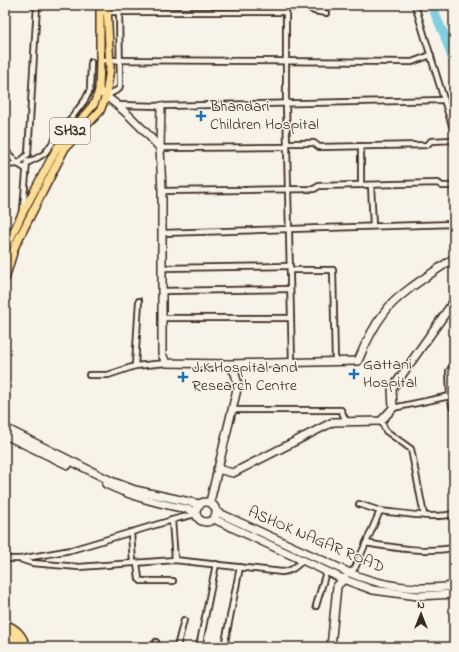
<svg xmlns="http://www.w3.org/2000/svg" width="459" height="652" viewBox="0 0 459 652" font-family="'Indie Flower',sans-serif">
  <rect width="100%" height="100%" fill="#f7f3e8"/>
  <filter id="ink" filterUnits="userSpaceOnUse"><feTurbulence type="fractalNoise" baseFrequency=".025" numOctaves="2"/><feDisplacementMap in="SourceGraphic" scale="8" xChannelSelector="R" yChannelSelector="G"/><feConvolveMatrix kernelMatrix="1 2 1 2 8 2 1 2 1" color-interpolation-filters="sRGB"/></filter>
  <g filter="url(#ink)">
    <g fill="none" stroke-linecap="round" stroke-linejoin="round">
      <polyline stroke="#83cfe2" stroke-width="9" points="431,5 444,34 454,64"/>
      <defs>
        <g id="street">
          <polyline points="286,5 286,103 292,363"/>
          <polyline points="415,5 454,132"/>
          <polyline points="286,8 306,7 310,8 314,11 326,13"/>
          <polyline points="100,12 286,12"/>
          <polyline points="100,60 412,62 431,55"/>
          <polyline points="106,96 119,89 120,85 119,5"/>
          <polyline points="117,105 161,106 445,100"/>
          <polyline points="287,143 314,143 319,147 427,145 431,141 454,140"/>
          <polyline points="361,146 361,185"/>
          <polyline points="160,148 287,147"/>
          <polyline points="5,150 18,164 26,169"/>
          <polyline points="27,163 39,157 45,153 85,100 90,90 91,62"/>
          <polyline points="5,165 18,164 28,154 37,5"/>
          <polyline points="371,185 373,226"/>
          <polyline points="162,191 314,189 319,186 438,183 442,186 454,186"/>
          <polyline points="23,210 27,161"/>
          <polyline points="162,233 454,224"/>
          <polyline points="162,268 289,266"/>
          <polyline points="290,270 333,270 335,362"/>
          <polyline points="162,291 290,289"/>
          <polyline points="139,301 135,366 166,363"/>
          <polyline points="162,318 291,318"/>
          <polyline points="454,365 449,371 450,396 454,414"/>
          <polyline points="89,375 108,375 135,366"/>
          <polyline points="393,408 450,396 454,394"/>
          <polyline points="232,410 341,410 346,421"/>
          <polyline points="381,421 386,431 411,449 424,515"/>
          <polyline points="359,504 380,511"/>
          <polyline points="172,520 175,560"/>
          <polyline points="131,532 133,563"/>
          <path d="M 366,543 C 396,548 424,553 454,548"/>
          <polyline points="5,559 20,559 71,550 179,518 196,514"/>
          <path d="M 20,559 L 32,563 L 79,567 L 175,560 L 282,572 C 292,571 295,567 302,561"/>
          <polyline points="137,563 139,579 141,581 173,581"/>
          <path d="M 350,573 L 355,568 L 380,511 C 402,513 432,519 454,514"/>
          <polyline points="316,606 326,572"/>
          <polyline points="154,647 156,642"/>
          <polyline points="177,647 184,620"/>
          <polyline points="199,647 216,564"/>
          <polyline points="224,647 240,567"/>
        </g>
        <g id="secondary">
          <path d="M 99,91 C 122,107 142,127 160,148 L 162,191 L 162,354 L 166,363 L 227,364 L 235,373 L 238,385 L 210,502"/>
          <polyline points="160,148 161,106"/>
          <path d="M 227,364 L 358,361 C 365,344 373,327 384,313 C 398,293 433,273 454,258"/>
          <polyline points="5,428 111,481 135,490 199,504"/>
          <polyline points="5,435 68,465"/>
          <polyline points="217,469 233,473 333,422 381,421 393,408 392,389 454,301"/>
          <path d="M 106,484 C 135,498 165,505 196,511"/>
          <circle cx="206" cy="512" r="10"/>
          <path d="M 217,512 L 350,573 C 384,587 418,591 454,586"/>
          <polyline points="214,519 343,579 373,590 418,596 454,594"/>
          <polyline points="331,647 337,586 345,578"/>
        </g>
        <g id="primary">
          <polyline points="5,250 23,212 57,148 94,104 99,91 100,60 100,5"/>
          <polyline points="5,279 15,246 65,148 100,111 106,96 110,68 107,5"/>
        </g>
        <g id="highway">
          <path d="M 5,625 C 17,629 22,636 26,647"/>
          <polyline points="5,633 14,638 19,647"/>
        </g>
      </defs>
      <use href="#street" stroke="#3b2a1e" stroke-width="8"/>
      <use href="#secondary" stroke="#3b2a1e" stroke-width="10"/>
      <use href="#primary" stroke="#3b2a1e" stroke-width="10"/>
      <use href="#highway" stroke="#3b2a1e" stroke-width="11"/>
      <use href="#street" stroke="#f7f3e8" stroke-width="4.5"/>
      <use href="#secondary" stroke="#f7f3e8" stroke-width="7"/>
      <use href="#primary" stroke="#fedd96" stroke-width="7"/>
      <use href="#highway" stroke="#fedd96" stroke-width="8"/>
    </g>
  </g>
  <g fill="#1f6fb2" stroke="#f7f3e8" stroke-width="1.5">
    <path d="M199 110h4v4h4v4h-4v4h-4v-4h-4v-4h4z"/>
    <path d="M352 368h4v4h4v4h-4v4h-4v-4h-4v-4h4z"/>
    <path d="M181 371h4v4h4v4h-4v4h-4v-4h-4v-4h4z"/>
  </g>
  <g text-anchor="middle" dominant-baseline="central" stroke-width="3" stroke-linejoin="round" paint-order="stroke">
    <rect fill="#f7f3e8" stroke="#73665b" stroke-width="1" x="50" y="118" width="40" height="26" rx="3"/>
    <g font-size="15" font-weight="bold" fill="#3b2a1e">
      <text x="70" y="131">SH32</text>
    </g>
    <g font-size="16" fill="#3b2a1e" stroke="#f7f3e8" text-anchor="start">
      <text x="210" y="107">Bhandari<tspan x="210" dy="18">Children Hospital</tspan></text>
      <text x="363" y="365">Gattani<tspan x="363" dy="18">Hospital</tspan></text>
      <text x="192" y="368">J.K.Hospital and<tspan x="192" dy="18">Research Centre</tspan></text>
    </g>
    <g font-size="16" fill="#3b2a1e" stroke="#f7f3e8">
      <text transform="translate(316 540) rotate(23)">ASHOK NAGAR ROAD</text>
    </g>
  </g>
  <rect width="459" height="652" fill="none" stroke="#f7f3e8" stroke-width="20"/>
  <rect x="10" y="10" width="439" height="632" fill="none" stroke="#3b2a1e" stroke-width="1.5" filter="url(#ink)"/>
  <g transform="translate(421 614)" stroke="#f7f3e8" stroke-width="3" paint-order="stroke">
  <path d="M0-3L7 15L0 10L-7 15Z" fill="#3b2a1e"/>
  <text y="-6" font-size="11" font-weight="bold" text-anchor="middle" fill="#3b2a1e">N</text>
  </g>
</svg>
